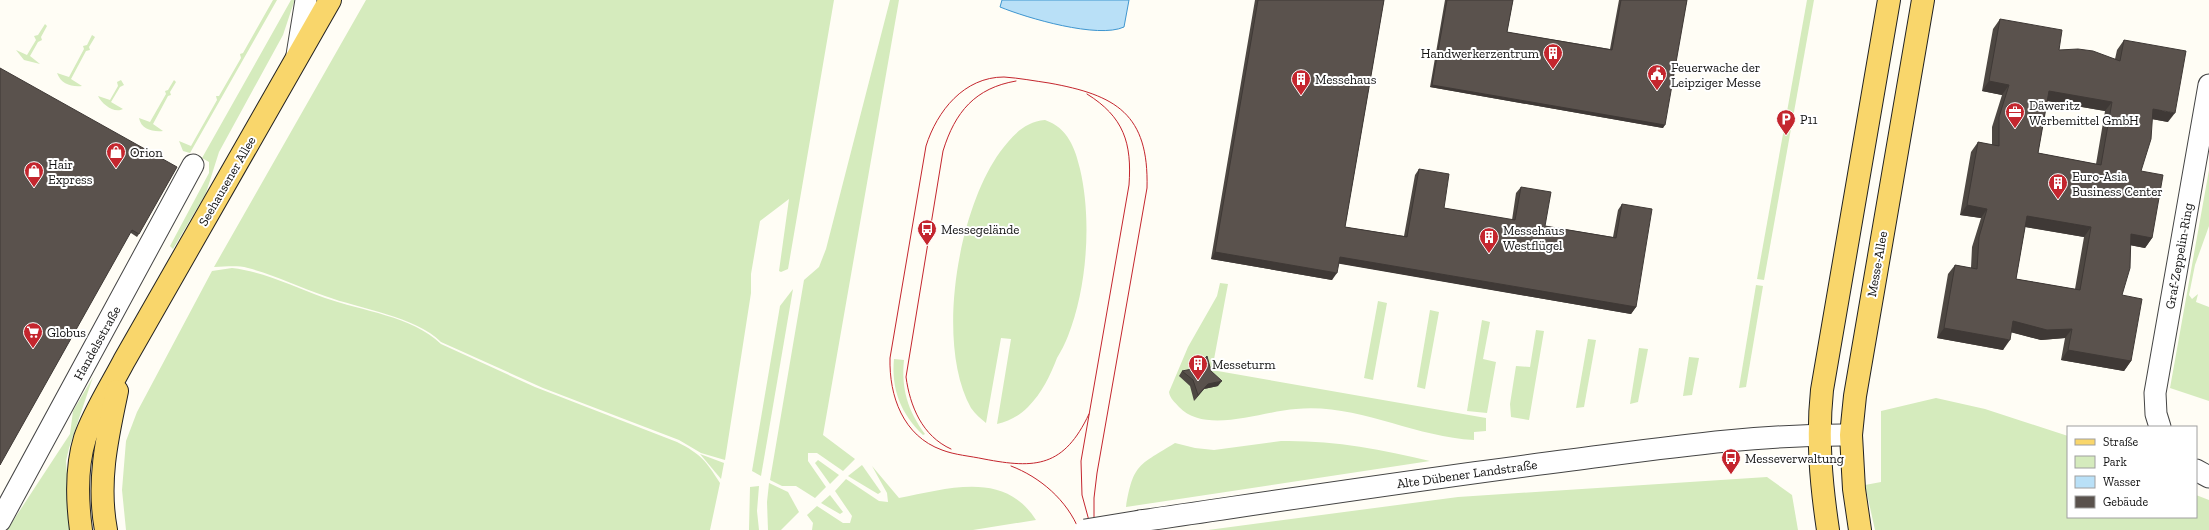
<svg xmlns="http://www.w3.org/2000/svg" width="2209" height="530" viewBox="0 0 2209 530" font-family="'Zilla Slab',serif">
  <rect width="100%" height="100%" fill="#fffdf5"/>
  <g fill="#d5ebbd">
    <polygon points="273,0 277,0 190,153 183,151 179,141 191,146 217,100 216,96 219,96 241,58 240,54 243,53"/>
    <polygon points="291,0 294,0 294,2 283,35 219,152 206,193 173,249 170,246 209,173 209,162 202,158"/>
    <path d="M 366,0 L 834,0 L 788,269 L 781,272 L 779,271 L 789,199 L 760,221 L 751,274 L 751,293 L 725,460 L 701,453 L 679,440 L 543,388 L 441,342 C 415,316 360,309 325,296 C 299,287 275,275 248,268 C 236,265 226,267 214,267 Z"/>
    <polygon points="890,0 899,0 823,435 855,459 843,471 817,453 808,453 808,461 826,487 815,498 796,486 782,486 770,480 804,280 819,267 826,249"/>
    <polygon points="1807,0 1814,0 1764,280 1757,279"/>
    <polygon points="45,24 47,26 41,37 42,40 38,42 30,56 40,64 24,60 16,50 27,55 36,40 34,36 38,35"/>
    <path d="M 92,35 L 95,37 L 89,47 L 90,50 L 86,51 L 71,79 L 82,86 C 71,87 61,84 57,73 L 69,77 L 84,49 L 83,46 L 87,45 Z"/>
    <path d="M 121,80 L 124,85 L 120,87 L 111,102 L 123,109 C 114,114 102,104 98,96 L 110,100 L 118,86 L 117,82 Z"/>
    <path d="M 174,80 L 176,82 L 170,92 L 171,95 L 168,96 L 153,124 L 163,131 C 152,132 141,129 139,118 L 150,122 L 166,94 L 165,91 L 168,90 Z"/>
    <path d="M 1045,120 C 1068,128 1075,148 1080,169 C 1092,220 1087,288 1068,336 C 1065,344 1061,351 1057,358 C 1050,376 1042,393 1028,407 C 1019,416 1009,421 997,424 L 1011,339 L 1001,338 L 986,423 C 981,419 975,414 971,408 C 935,343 958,210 1000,152 C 1012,136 1024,122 1045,120 Z"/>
    <polygon points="2209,170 2209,226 2195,265 2189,295 2192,299 2198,294 2196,302 2209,307 2209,401 2170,388"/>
    <path d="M 232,268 C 265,272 294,287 325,298 C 362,311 412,316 441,344 L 535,387 L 677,442 C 701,454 706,461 720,483 L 710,530 L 126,530 L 122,490 L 126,441 L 137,412 L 212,271 Z"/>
    <path d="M 1220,283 L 1228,284 L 1212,370 L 1486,418 L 1486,431 L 1474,432 L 1474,440 C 1413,437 1357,403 1296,409 C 1262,411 1206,435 1179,407 C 1175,402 1170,399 1169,392 L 1188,347 L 1217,296 Z"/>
    <polygon points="1756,285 1763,286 1746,387 1739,388"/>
    <polygon points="793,289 761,476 752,471 780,306"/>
    <polygon points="1378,301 1387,303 1373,380 1364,378"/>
    <polygon points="1430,310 1439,312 1425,389 1417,387"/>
    <polygon points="1482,320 1490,322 1483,359 1496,362 1487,413 1467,411"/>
    <polygon points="1536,330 1544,331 1529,420 1511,417 1510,404 1516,366 1530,367"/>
    <polygon points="1588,339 1596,340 1584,407 1576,408"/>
    <polygon points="1639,348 1648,349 1638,402 1630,404"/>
    <polygon points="1689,357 1699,358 1692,395 1683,396"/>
    <path d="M 894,359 L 904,360 C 901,389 908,411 925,434 L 923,435 C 901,414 891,389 894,359 Z"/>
    <polygon points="93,377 69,448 66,461 71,530 7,530 70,434 73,411"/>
    <polygon points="1936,398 1985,409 2068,436 2068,517 2196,517 2196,495 2209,500 2209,530 1875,530 1865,485 1881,482 1881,411"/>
    <path d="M 1281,441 C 1331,440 1381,449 1430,461 L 1126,507 C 1133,463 1140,465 1175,443 L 1195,448 L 1214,450 Z"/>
    <polygon points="700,454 724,463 721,479"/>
    <polygon points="818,460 839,475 830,484 815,463"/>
    <polygon points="862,465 881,492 878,494 848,476"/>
    <path d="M 872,466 L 899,498 C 948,489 1004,470 1036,520 L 973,530 L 812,530 L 813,523 L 807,515 L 817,506 L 843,523 L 850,523 L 852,516 L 835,491 L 846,479 L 879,501 L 888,502 L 887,493 Z"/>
    <polygon points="1767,477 1792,495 1798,530 1208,530 1458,497"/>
    <polygon points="769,483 788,492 799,512 781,530 768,530 767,502"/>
    <polygon points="759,486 757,511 759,530 749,530 750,487"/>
    <polygon points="830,495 843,512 840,514 821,503"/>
  </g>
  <path fill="#b9e0f7" stroke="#3f96cf" d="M 1002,0 L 1129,0 L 1124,27 C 1098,39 1027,18 1000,7 Z"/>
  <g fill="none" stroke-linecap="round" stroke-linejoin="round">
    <defs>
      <g id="minor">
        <polyline points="297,55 306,0"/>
        <polyline points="2160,427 2156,414 2155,393 2209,85"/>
        <polyline points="2196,470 2209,477"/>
        <polyline points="0,521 193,165"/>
        <path d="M 1140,521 C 1284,500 1427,478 1571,460 C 1664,448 1757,434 1851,435"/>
      </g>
      <g id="major">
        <path d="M 81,530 C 77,500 76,467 85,438 C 94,412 111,386 124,361 L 330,0"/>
        <path d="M 106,530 C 97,482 107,438 117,391"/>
        <path d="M 1828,530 C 1821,483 1817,438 1822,390 L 1889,0"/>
        <polyline points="1860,530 1854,489 1851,435 1855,396 1923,0"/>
      </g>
    </defs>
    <use href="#minor" stroke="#444" stroke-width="23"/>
    <use href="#major" stroke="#222" stroke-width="24"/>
    <use href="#minor" stroke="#fff" stroke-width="21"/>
    <use href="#major" stroke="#f9d66b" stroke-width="22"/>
    <g stroke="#c4262e" stroke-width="1">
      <path d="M 1087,94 C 1124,117 1132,143 1129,185 L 1081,461 L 1082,495 L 1091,528"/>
      <path d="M 1089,414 C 1064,467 1036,469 984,459 C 970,456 955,455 942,450 C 903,436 889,396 890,358 L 926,146 C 937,111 964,77 1004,77 C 1019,78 1035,81 1049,83 C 1116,95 1149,114 1147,188 L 1097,473 L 1094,498 L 1094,530"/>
      <path d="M 951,449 C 922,436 910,406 906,377 L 943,151 C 955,112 975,88 1016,81"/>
      <path d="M 1011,466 C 1040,477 1067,500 1079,530"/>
    </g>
    <defs>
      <polyline id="minor-bridge" points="1085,530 1140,521"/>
    </defs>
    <use href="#minor-bridge" stroke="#444" stroke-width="23" stroke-linecap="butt"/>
    <use href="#minor-bridge" stroke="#fff" stroke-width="21"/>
  </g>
  <g fill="#4d4742" fill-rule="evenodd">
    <polygon points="1255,0 1384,0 1345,227 1404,236 1415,175 1419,169 1444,208 1512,220 1516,193 1521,187 1545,226 1613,237 1618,210 1622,204 1636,307 1631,314 1338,263 1332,280 1211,259"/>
    <polygon points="1445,0 1513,0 1507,32 1610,49 1619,0 1687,0 1663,128 1430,87"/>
    <path d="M 2000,19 L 2059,50 L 2115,59 L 2117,50 L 2124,40 L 2168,122 L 2152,119 L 2141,171 L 2152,238 L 2145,248 L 2130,245 L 2122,295 L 2131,361 L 2124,371 L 2061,360 L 2065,338 L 2041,340 L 2011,332 L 2003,350 L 1937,338 L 1948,274 L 1955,265 L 1971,268 L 1972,247 L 1981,218 L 1960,215 L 1971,152 L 1978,142 L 1992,145 L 1992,127 L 2002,95 L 1982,91 L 1993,29 ZM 2047,101 L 2105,111 L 2096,164 L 2038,153 ZM 2025,227 L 2084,237 L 2075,289 L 2016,279 Z"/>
    <polygon points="0,68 139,234 137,237 131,233"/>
    <polygon points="1182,371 1211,371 1218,386 1204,389 1194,401 1190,386 1179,376"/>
  </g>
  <g fill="#3f3936">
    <polygon points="1989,81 2009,85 2002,95 1982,91"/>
    <polygon points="1432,85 1665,125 1663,128 1430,87"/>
    <polygon points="2049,91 2112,102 2105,111 2042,100"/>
    <polygon points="2153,109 2175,113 2168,122 2146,118"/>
    <polygon points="1967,205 1987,209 1981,218 1960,215"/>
    <polygon points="2027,216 2091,227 2084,237 2020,226"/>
    <polygon points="2131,234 2152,238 2145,248 2124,244"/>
    <polygon points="1215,252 1337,273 1332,280 1211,259"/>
    <polygon points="1340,257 1636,307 1631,314 1335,263"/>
    <polygon points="2013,321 2072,329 2065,338 2041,340 2006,331"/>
    <polygon points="1944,328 2010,340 2003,350 1937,338"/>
    <polygon points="2068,350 2131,361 2124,371 2061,360"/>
    <polygon points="1222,381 1218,386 1204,389 1194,401 1198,395 1208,384"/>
  </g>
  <g fill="#5a524d" stroke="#3f3936" fill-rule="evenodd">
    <polygon points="1258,0 1384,0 1345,227 1407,237 1419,169 1449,174 1444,208 1515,220 1521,187 1551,192 1545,226 1616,238 1622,204 1652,209 1636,307 1340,257 1337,273 1215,252"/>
    <polygon points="1447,0 1513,0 1507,32 1612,50 1621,0 1687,0 1665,125 1432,85"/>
    <path d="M 2000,19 L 2062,30 L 2059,50 L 2078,49 L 2093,51 L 2120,61 L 2124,40 L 2186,51 L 2175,113 L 2153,109 L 2151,139 L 2141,171 L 2163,175 L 2152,238 L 2131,234 L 2130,268 L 2122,295 L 2142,299 L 2131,361 L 2068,350 L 2072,329 L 2047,330 L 2013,321 L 2010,340 L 1944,328 L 1955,265 L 1977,269 L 1979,237 L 1987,209 L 1967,205 L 1978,142 L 1999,146 L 1999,117 L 2009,85 L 1989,81 ZM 2049,91 L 2112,102 L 2101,165 L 2038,153 ZM 2027,216 L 2091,227 L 2080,290 L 2016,279 Z"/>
    <polygon points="0,68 177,167 139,234 132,230 0,465"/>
    <polygon points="1207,356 1211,371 1222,381 1208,384 1198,395 1193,380 1182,371 1197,368"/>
  </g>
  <defs>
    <symbol id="building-pin" viewBox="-11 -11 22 30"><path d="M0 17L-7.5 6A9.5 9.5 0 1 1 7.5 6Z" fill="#c4262e" stroke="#fff"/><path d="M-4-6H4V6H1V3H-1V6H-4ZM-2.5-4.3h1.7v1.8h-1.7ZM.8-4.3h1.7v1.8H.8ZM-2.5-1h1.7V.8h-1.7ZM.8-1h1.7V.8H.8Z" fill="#fff"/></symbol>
    <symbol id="civic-pin" viewBox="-11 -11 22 30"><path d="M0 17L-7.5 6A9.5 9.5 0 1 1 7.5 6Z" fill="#c4262e" stroke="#fff"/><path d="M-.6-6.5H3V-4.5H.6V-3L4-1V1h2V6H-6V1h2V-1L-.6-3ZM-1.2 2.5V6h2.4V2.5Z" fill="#fff"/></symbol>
    <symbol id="office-pin" viewBox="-11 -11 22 30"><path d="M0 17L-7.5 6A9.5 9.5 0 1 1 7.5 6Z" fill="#c4262e" stroke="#fff"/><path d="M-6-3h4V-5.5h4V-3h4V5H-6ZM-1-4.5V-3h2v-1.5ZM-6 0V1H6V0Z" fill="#fff"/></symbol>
    <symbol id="parking-pin" viewBox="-11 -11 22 30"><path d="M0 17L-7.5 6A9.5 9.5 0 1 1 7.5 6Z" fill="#c4262e" stroke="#fff"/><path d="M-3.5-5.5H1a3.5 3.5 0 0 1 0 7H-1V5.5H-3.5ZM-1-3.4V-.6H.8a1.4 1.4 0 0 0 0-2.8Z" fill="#fff"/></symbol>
    <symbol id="shop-pin" viewBox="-11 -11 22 30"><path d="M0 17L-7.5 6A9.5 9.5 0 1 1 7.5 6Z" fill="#c4262e" stroke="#fff"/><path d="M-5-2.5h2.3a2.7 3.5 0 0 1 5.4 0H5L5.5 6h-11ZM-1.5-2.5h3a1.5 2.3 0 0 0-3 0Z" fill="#fff"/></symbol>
    <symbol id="bus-pin" viewBox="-11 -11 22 30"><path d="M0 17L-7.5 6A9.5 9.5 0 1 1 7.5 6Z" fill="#c4262e" stroke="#fff"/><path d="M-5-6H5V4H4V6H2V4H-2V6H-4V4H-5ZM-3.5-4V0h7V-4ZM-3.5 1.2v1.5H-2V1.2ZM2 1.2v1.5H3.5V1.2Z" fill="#fff"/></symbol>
    <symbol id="supermarket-pin" viewBox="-11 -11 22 30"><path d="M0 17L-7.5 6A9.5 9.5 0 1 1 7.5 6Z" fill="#c4262e" stroke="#fff"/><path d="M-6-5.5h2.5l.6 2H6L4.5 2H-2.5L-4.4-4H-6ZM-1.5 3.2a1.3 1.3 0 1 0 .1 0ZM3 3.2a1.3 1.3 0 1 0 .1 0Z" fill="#fff"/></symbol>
  </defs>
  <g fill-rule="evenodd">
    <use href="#building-pin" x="1542" y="42" width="22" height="30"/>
    <use href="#civic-pin" x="1646" y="63" width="22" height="30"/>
    <use href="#building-pin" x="1290" y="68" width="22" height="30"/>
    <use href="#office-pin" x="2004" y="101" width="22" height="30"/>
    <use href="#parking-pin" x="1775" y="108" width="22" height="30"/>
    <use href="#shop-pin" x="105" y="141" width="22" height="30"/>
    <use href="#shop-pin" x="23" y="160" width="22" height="30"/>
    <use href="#building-pin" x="2047" y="172" width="22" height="30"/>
    <use href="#bus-pin" x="916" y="218" width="22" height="30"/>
    <use href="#building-pin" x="1478" y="226" width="22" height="30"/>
    <use href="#supermarket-pin" x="22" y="321" width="22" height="30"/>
    <use href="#building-pin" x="1187" y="353" width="22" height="30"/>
    <use href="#bus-pin" x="1720" y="447" width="22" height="30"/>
  </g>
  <g text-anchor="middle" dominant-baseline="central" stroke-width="4" stroke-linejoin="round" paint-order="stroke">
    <g font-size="13" fill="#111" stroke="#fff" text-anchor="start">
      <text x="1539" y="53" text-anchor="end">Handwerkerzentrum</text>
      <text x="1671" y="67">Feuerwache der<tspan x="1671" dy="15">Leipziger Messe</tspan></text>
      <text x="1315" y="79">Messehaus</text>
      <text x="2029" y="105">Däweritz<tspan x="2029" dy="15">Werbemittel GmbH</tspan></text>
      <text x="1800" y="119">P11</text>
      <text x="130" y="152">Orion</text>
      <text x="48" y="164">Hair<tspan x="48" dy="15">Express</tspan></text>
      <text x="2072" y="176">Euro-Asia<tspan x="2072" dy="15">Business Center</tspan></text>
      <text x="941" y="229">Messegelände</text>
      <text x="1503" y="230">Messehaus<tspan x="1503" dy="15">Westflügel</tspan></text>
      <text x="47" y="332">Globus</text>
      <text x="1212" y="364">Messeturm</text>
      <text x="1745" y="458">Messeverwaltung</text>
    </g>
    <g font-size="13" fill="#111" stroke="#fff">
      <text transform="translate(227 181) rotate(-60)">Seehausener Allee</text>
      <text transform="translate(2179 256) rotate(-80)">Graf-Zeppelin-Ring</text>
      <text transform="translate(1877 264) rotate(-80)">Messe-Allee</text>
      <text transform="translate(97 343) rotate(-61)">Handelsstraße</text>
      <text transform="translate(1467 474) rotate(-8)">Alte Dübener Landstraße</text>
    </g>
  </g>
  <rect x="2067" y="426" width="130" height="92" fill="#ffffff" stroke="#a0a0a0"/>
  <rect x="2075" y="439" width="20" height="6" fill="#f9d66b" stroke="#a0a0a0"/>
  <text x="2103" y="446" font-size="12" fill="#111111">Straße</text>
  <rect x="2075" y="456" width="20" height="12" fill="#d5ebbd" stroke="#a0a0a0"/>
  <text x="2103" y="466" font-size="12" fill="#111111">Park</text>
  <rect x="2075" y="476" width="20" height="12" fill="#b9e0f7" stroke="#a0a0a0"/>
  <text x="2103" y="486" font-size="12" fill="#111111">Wasser</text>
  <rect x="2075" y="496" width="20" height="12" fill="#5a524d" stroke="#a0a0a0"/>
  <text x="2103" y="506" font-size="12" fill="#111111">Gebäude</text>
</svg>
